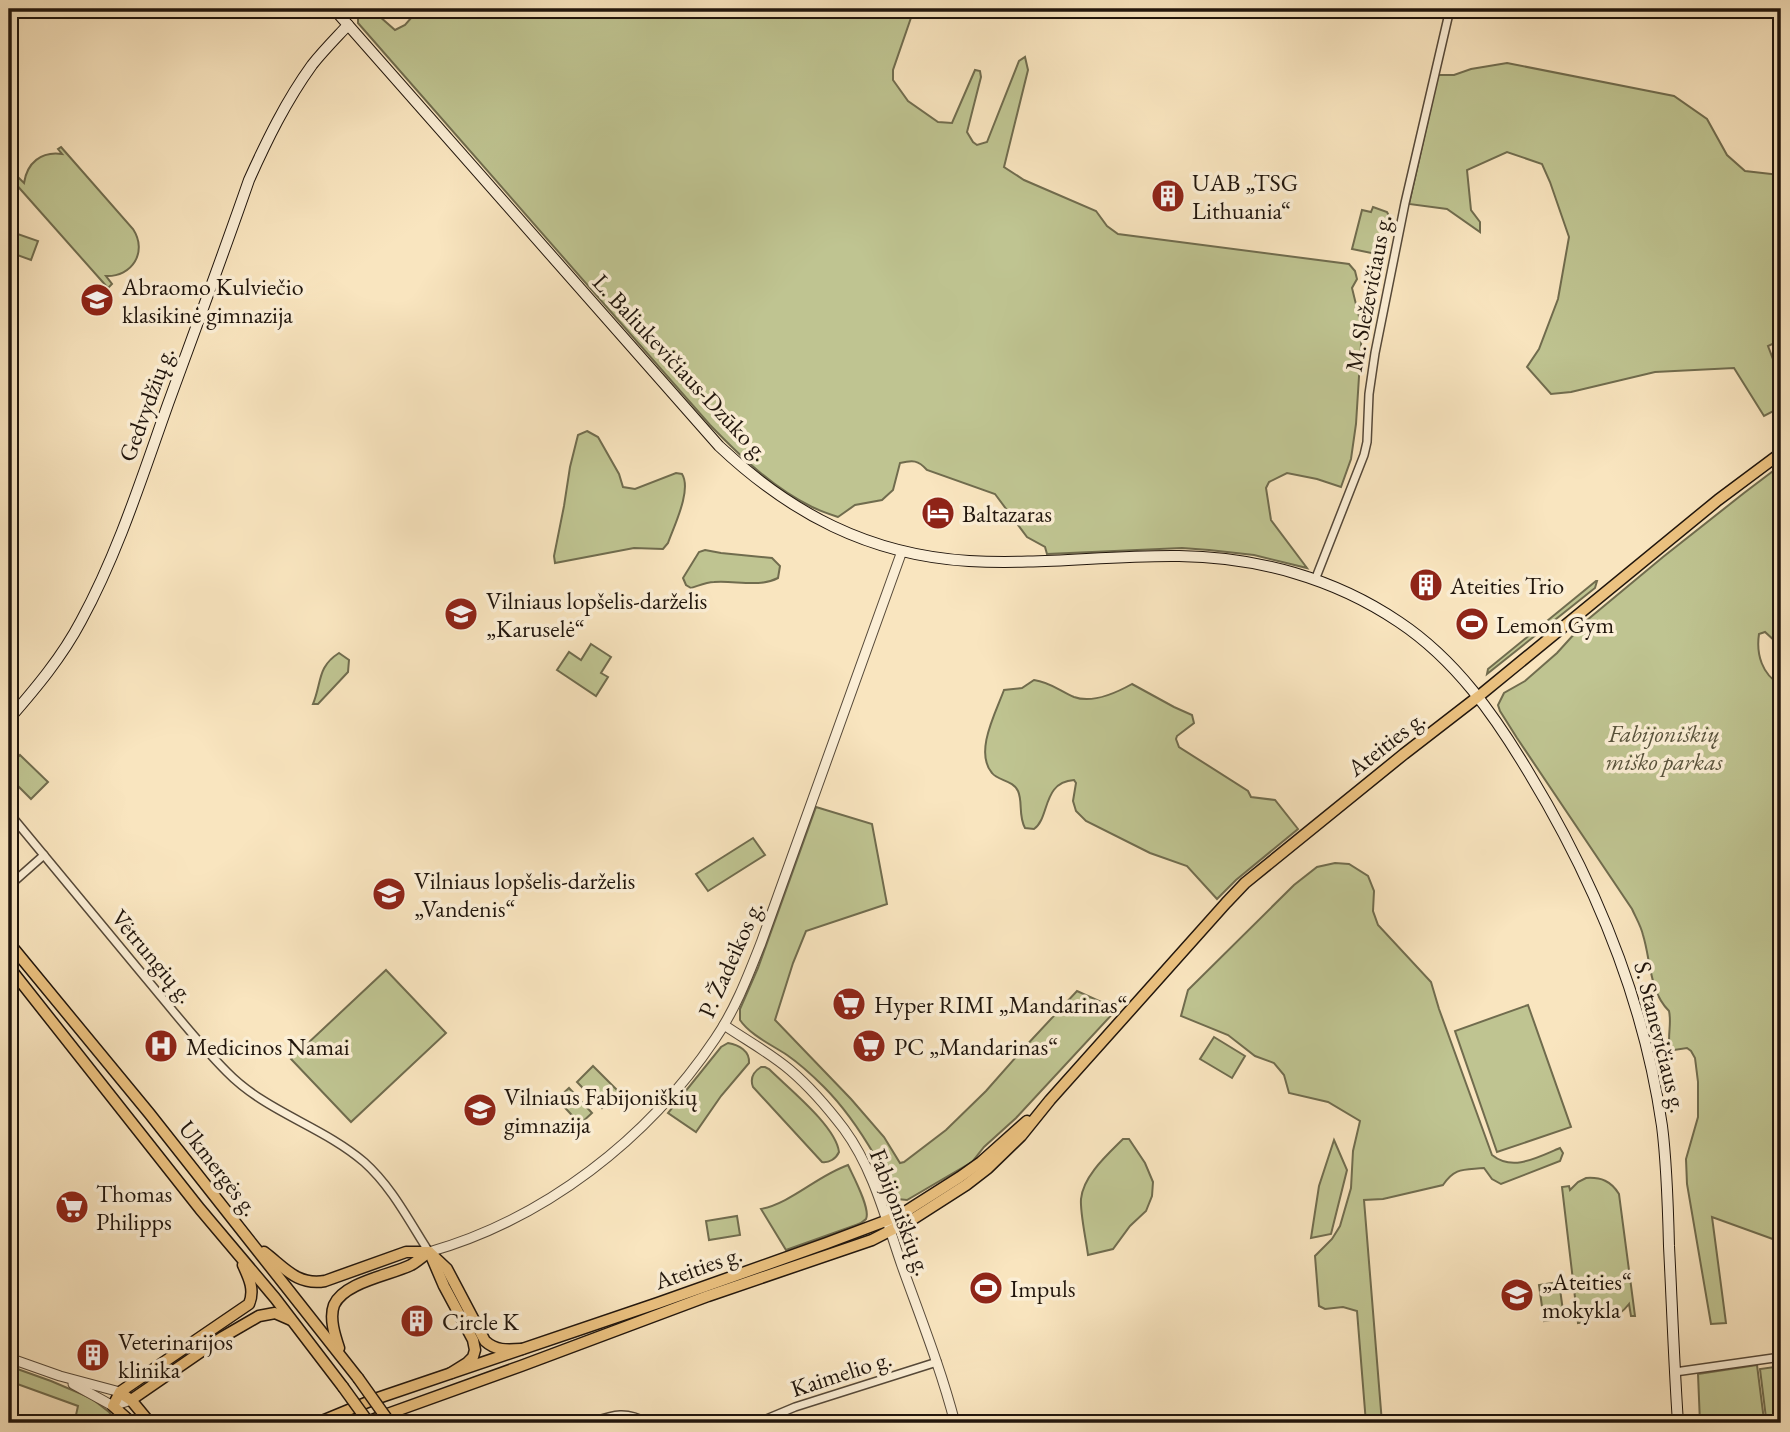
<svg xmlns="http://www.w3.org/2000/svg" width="1790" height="1432" viewBox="0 0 1790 1432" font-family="'EB Garamond',serif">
  <rect width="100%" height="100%" fill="#f9e5bf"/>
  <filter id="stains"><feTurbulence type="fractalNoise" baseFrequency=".00286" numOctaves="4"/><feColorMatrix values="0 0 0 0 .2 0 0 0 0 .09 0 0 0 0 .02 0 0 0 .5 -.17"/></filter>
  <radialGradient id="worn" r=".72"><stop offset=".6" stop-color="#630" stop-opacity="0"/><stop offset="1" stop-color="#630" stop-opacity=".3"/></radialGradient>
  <g fill="#bfc491" stroke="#706c4e" stroke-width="2">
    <path d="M 360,9 L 371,9 L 395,30 L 405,25 L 419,9 L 914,9 L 893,70 L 893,80 L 908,101 L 938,122 L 952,123 L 975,70 L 980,71 L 981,77 L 967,132 L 973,142 L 977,145 L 987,142 L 1019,61 L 1025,57 L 1028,70 L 1004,167 L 1024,180 L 1096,211 L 1107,226 L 1118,234 L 1349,264 L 1355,271 L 1357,279 L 1352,288 L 1362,329 L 1356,424 L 1351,459 L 1341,487 L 1317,479 L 1287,473 L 1269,482 L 1266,488 L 1271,520 L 1307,568 L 1254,555 L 1209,550 L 1182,548 L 1047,554 L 1045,547 L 1027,537 L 995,494 L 927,470 C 918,460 913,460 900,463 L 893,490 L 882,500 L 855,505 L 838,517 C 829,514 820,511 812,507 C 773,488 740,456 710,425 L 358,23 L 358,15 Z"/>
    <polygon points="1507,63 1674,96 1707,119 1727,155 1745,171 1781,175 1781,340 1768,346 1781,380 1781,407 1764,416 1734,368 1655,372 1571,392 1551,394 1527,367 1539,349 1558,299 1569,237 1550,182 1542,164 1507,152 1467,170 1471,210 1480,222 1480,232 1447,209 1409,204 1438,75 1454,75 1471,69"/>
    <path d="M 61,147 L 133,229 C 148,252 132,277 106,276 L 112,284 L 108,288 L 14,182 L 19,178 L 24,183 C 27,163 41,151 62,154 L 58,149 Z"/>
    <polygon points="1373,207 1387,212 1389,216 1381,255 1352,249 1362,210 1371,212"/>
    <polygon points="9,231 38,241 31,260 9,252"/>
    <path d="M 587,431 L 598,437 L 619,474 L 623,487 L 635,489 L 676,473 L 682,474 C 692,490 674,526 668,543 L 663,549 L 634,548 L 555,563 L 554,556 L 564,506 L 570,467 L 578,435 Z"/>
    <path d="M 1781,465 L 1781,643 L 1776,642 L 1765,632 L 1759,634 C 1756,654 1762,675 1781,685 L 1781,1242 L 1712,1217 L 1726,1323 L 1711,1324 L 1687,1184 L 1686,1159 L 1698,1117 L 1698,1082 L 1695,1058 L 1691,1051 L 1687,1048 L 1674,1050 L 1670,1049 C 1667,1036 1672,1024 1669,1011 C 1649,991 1651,961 1643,935 C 1641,926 1636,918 1632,909 L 1517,738 L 1500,711 L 1498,705 L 1504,693 L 1525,681 L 1557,653 L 1586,621 L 1663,557 L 1744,493 Z"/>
    <path d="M 705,550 L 721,553 L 772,558 L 780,566 L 778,578 C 759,588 734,580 714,582 C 706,582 698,586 691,588 L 686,585 L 683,578 L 699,552 Z"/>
    <polygon points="1596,581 1597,581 1595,588 1487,674 1488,669"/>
    <polygon points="591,644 611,657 601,673 608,677 596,696 557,670 569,652 581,660"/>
    <path d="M 339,653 L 349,660 L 348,672 L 318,704 L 313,704 C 322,682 317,667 339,653 Z"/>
    <path d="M 1034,680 C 1050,682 1060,691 1074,697 C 1093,704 1116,693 1132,684 L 1174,707 L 1192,715 L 1194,723 L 1177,736 L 1176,739 L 1179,747 L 1248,791 L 1251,797 L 1275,800 L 1298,829 L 1236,880 L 1217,899 L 1187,866 L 1150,853 L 1086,821 L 1076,811 L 1073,801 L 1076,783 L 1074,780 C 1042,782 1050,818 1034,829 L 1025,828 C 1018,815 1023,802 1018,791 C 1013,780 998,781 992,773 C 974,752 996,712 1004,690 L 1022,688 Z"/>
    <polygon points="20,755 48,782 31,799 9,777 9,766"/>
    <path d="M 816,807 L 872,824 L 887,904 L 806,931 L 793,963 L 775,1020 L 851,1099 L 884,1137 L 900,1163 L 904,1162 L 946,1130 L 986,1091 L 1023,1049 L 1077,991 L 1117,1009 L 1016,1118 L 984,1147 L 972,1162 L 907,1200 L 897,1199 C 886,1186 883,1170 875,1156 C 861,1132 844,1107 824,1087 C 813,1076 800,1064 787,1055 C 772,1045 750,1035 740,1020 L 740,1009 L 758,968 Z"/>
    <polygon points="753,838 765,855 708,891 696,874"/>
    <path d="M 1335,863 L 1349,864 L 1368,876 L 1374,891 L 1373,911 L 1378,925 L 1431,982 L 1439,1009 L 1492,1155 C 1513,1172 1538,1157 1560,1148 L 1563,1153 L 1560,1161 L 1501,1184 L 1492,1179 L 1484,1168 C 1464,1170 1455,1167 1443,1185 L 1383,1199 L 1364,1200 L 1382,1423 L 1366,1423 L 1357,1311 L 1343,1307 L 1325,1309 L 1319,1306 L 1315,1256 L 1332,1239 L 1340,1226 L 1351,1188 L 1353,1151 L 1360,1121 L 1328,1102 L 1289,1093 L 1284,1075 L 1274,1063 L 1255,1056 L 1228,1035 L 1181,1016 L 1188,990 L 1294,885 L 1317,867 Z"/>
    <polygon points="386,970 446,1033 351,1122 291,1059"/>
    <polygon points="1528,1005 1571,1127 1497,1152 1455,1031"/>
    <polygon points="1214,1037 1245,1056 1232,1078 1200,1059"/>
    <path d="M 728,1043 C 739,1045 750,1051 749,1063 L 721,1096 L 696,1132 L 668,1113 L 721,1047 Z"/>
    <polygon points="593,1066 619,1092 602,1108 577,1082"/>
    <path d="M 761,1067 L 765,1067 L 769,1069 C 788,1088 836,1126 839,1152 C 836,1159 829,1163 822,1162 L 753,1087 C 750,1079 753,1072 761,1067 Z"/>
    <polygon points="569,1088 592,1113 580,1124 557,1099"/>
    <path d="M 1123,1139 L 1129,1139 L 1145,1163 L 1153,1182 L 1152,1196 L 1146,1211 L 1130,1226 L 1113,1249 L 1088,1255 C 1086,1239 1080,1213 1081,1199 C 1083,1176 1108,1154 1123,1139 Z"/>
    <polygon points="1334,1140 1347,1170 1331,1234 1311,1238 1319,1186"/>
    <path d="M 848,1165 C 853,1176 871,1209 866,1219 C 863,1222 860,1224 856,1225 L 786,1250 L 761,1209 C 791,1203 817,1176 848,1165 Z"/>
    <path d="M 1586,1178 C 1601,1177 1611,1181 1619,1194 L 1635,1316 L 1631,1316 L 1629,1304 C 1617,1320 1600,1323 1584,1312 L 1585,1322 L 1578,1323 L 1562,1187 L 1569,1186 L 1570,1190 L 1578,1182 Z"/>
    <polygon points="737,1216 740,1235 709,1240 706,1221"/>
    <polygon points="1559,1282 1564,1318 1544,1321 1539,1285"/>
    <polygon points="1757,1365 1764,1420 1742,1423 1700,1423 1698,1374"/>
    <path d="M 9,1366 L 51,1381 L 91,1398 L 109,1412 L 118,1423 C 103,1423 89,1423 76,1415 L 78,1406 L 9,1381 Z"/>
    <polygon points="1781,1366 1781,1415 1766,1418 1760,1369"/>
  </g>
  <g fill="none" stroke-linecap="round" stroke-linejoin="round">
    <defs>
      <g id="minor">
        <polyline points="1315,580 1364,455 1367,442 1369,394 1375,353 1405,203 1450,9"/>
        <path d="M 9,813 C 54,867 99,922 144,976 C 171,1008 197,1042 227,1072 C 266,1112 322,1126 364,1162 C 392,1187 409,1221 429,1252"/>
        <polyline points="9,886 44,855"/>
        <polyline points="1675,1372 1781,1357"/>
        <path d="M 589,1423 C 613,1415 625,1410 648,1423"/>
        <polyline points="757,1423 795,1407 937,1362"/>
      </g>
      <g id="tertiary">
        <path d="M 724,1025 C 746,1040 770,1053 790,1070 C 810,1087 828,1108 844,1129 C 874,1170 886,1220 902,1266 C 921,1319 941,1369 955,1423"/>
        <path d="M 429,1252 C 545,1219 648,1139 715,1039 C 735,1010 748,976 761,943 L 902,551"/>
        <polyline points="9,1358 60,1376 120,1392"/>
        <polyline points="73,1384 113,1406 131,1400"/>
      </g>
      <g id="secondary">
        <path d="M 334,9 L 719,446 C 790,513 869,555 969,561 C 1039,565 1109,555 1179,556 C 1257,557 1334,578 1399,622 C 1456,660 1495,716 1529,773 C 1595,882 1644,1000 1662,1126 C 1667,1165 1668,1206 1669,1246 C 1672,1305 1674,1364 1678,1423"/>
        <path d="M 9,719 C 36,688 62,657 81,621 C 118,553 142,477 168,404 C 195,330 223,255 249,180 C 267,140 286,101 312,65 C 323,51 336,38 348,25"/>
      </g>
      <g id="primary">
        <polyline points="317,1423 375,1399 658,1303 827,1243 888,1220 908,1210 960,1177 981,1162 1027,1121"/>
        <polyline points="365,1423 382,1416 521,1366 708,1296 872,1240 913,1219 966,1185 988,1168 1021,1136 1050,1100 1226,903 1245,883 1404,754 1479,696 1718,500 1781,453"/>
      </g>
      <g id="trunk">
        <polyline points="9,943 149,1113 358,1378"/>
        <polyline points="9,967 200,1209 275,1298 343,1387"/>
        <path d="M 264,1252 C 284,1267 297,1286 325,1281 L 406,1252 L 429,1252 L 447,1269 L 485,1341 C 496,1351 507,1350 522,1349"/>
        <polyline points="432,1258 444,1286 473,1340 475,1350 473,1357 467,1363 451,1373"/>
        <path d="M 339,1348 C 335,1336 329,1318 334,1305 C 344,1282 391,1275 411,1265 C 418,1261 423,1256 429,1252"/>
        <polyline points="125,1396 131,1400 150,1423"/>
        <polyline points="131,1400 221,1338 259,1316 275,1313 291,1320"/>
        <path d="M 132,1423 L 113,1406 L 120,1392 L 249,1304 C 255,1290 249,1278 243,1265"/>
      </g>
    </defs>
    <use href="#minor" stroke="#564939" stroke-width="10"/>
    <use href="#tertiary" stroke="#564939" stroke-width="11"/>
    <use href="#secondary" stroke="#20150c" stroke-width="12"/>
    <use href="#primary" stroke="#20150c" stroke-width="13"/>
    <use href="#trunk" stroke="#20150c" stroke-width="13"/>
    <use href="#minor" stroke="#fbeed5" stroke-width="7"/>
    <use href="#tertiary" stroke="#fbeed5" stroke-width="9"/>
    <use href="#secondary" stroke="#fbeed5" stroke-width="10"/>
    <use href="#primary" stroke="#ecc280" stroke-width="10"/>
    <use href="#trunk" stroke="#ecc280" stroke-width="10"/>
    <defs>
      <g id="trunk-bridge">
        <polyline points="358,1378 390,1423"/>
        <polyline points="343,1387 369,1423"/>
      </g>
    </defs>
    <use href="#trunk-bridge" stroke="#20150c" stroke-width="13" stroke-linecap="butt"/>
    <use href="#trunk-bridge" stroke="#ecc280" stroke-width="10"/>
  </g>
  <defs>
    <symbol id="building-disc" viewBox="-11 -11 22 22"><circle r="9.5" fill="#8f2418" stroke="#fbeed5"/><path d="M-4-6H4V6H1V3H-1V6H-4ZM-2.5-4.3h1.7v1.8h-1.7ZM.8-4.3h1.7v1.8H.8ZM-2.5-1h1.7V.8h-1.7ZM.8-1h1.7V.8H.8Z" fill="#fff"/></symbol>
    <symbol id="school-disc" viewBox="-11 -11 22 22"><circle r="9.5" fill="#8f2418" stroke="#fbeed5"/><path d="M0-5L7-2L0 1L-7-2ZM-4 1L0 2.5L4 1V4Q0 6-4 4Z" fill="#fff"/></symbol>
    <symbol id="hotel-disc" viewBox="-11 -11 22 22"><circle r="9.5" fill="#8f2418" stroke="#fbeed5"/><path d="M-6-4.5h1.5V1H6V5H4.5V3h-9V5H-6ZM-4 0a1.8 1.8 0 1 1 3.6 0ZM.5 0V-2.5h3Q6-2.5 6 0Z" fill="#fff"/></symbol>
    <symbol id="stadium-disc" viewBox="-11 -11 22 22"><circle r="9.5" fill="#8f2418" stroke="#fbeed5"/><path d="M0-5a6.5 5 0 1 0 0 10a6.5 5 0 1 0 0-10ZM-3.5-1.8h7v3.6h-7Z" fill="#fff"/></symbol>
    <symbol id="supermarket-disc" viewBox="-11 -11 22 22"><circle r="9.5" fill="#8f2418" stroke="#fbeed5"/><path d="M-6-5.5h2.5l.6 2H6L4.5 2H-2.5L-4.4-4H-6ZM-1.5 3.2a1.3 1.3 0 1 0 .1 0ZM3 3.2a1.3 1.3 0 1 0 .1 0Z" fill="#fff"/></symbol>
    <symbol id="hospital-disc" viewBox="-11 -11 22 22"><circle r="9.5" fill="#8f2418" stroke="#fbeed5"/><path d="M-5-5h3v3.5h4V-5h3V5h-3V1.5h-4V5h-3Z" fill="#fff"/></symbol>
  </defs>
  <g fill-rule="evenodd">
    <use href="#building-disc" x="1149" y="177" width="38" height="38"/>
    <use href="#school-disc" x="78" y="281" width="38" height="38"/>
    <use href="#hotel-disc" x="919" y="494" width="38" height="38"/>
    <use href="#building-disc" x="1407" y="566" width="38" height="38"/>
    <use href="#school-disc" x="442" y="595" width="38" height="38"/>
    <use href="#stadium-disc" x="1453" y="605" width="38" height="38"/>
    <use href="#school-disc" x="370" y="875" width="38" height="38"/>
    <use href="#supermarket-disc" x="830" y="985" width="38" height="38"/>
    <use href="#hospital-disc" x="142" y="1027" width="38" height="38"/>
    <use href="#supermarket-disc" x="850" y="1027" width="38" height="38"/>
    <use href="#school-disc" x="461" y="1091" width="38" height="38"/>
    <use href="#supermarket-disc" x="53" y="1188" width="38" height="38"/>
    <use href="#stadium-disc" x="967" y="1269" width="38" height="38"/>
    <use href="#school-disc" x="1498" y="1276" width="38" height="38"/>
    <use href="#building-disc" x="398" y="1302" width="38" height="38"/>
    <use href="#building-disc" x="74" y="1336" width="38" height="38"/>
  </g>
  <g text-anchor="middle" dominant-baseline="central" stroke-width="7" stroke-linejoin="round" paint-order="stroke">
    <g font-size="24" fill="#20150c" stroke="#fbeed5" text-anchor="start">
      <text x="1192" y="182">UAB „TSG<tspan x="1192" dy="28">Lithuania“</tspan></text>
      <text x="122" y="286">Abraomo Kulviečio<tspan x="122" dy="28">klasikinė gimnazija</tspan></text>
      <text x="962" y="513">Baltazaras</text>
      <text x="1450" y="585">Ateities Trio</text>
      <text x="486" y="600">Vilniaus lopšelis-darželis<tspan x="486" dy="28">„Karuselė“</tspan></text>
      <text x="1496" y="624">Lemon Gym</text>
      <text x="414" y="880">Vilniaus lopšelis-darželis<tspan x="414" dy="28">„Vandenis“</tspan></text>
      <text x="874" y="1004">Hyper RIMI „Mandarinas“</text>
      <text x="186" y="1046">Medicinos Namai</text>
      <text x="894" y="1046">PC „Mandarinas“</text>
      <text x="504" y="1096">Vilniaus Fabijoniškių<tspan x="504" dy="28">gimnazija</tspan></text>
      <text x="96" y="1193">Thomas<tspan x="96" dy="28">Philipps</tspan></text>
      <text x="1542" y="1281">„Ateities“<tspan x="1542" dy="28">mokykla</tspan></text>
      <text x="1010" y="1288">Impuls</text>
      <text x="442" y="1321">Circle K</text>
      <text x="118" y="1341">Veterinarijos<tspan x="118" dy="28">klinika</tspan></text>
    </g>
    <g font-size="24" fill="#20150c" stroke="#fbeed5">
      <text transform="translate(1368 293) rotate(-79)">M. Sleževičiaus g.</text>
      <text transform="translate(681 367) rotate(47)">L. Baliukevičiaus-Dzūko g.</text>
      <text transform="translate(146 404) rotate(-70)">Gedvydžių g.</text>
      <text transform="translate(1386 743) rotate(-38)">Ateities g.</text>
      <text transform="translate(153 956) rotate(50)">Vėtrungių g.</text>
      <text transform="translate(730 959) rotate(-66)">P. Žadeikos g.</text>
      <text transform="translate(1661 1037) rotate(76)">S. Stanevičiaus g.</text>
      <text transform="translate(219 1168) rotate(52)">Ukmergės g.</text>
      <text transform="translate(901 1212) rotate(69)">Fabijoniškių g.</text>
      <text transform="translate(698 1267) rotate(-19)">Ateities g.</text>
      <text transform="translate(841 1373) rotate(-18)">Kaimelio g.</text>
    </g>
    <g font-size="24" font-style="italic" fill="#58523b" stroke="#fbeed5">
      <text x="1664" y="733">Fabijoniškių<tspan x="1664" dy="28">miško parkas</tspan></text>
    </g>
  </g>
  <rect width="1790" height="1432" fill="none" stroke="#f9e5bf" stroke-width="35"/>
  <rect x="10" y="10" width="1769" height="1411" fill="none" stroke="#20150c" stroke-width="3.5"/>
  <rect x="18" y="18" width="1755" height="1397" fill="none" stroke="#20150c" stroke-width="2"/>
  <rect width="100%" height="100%" filter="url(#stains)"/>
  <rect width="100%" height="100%" fill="url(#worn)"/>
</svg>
